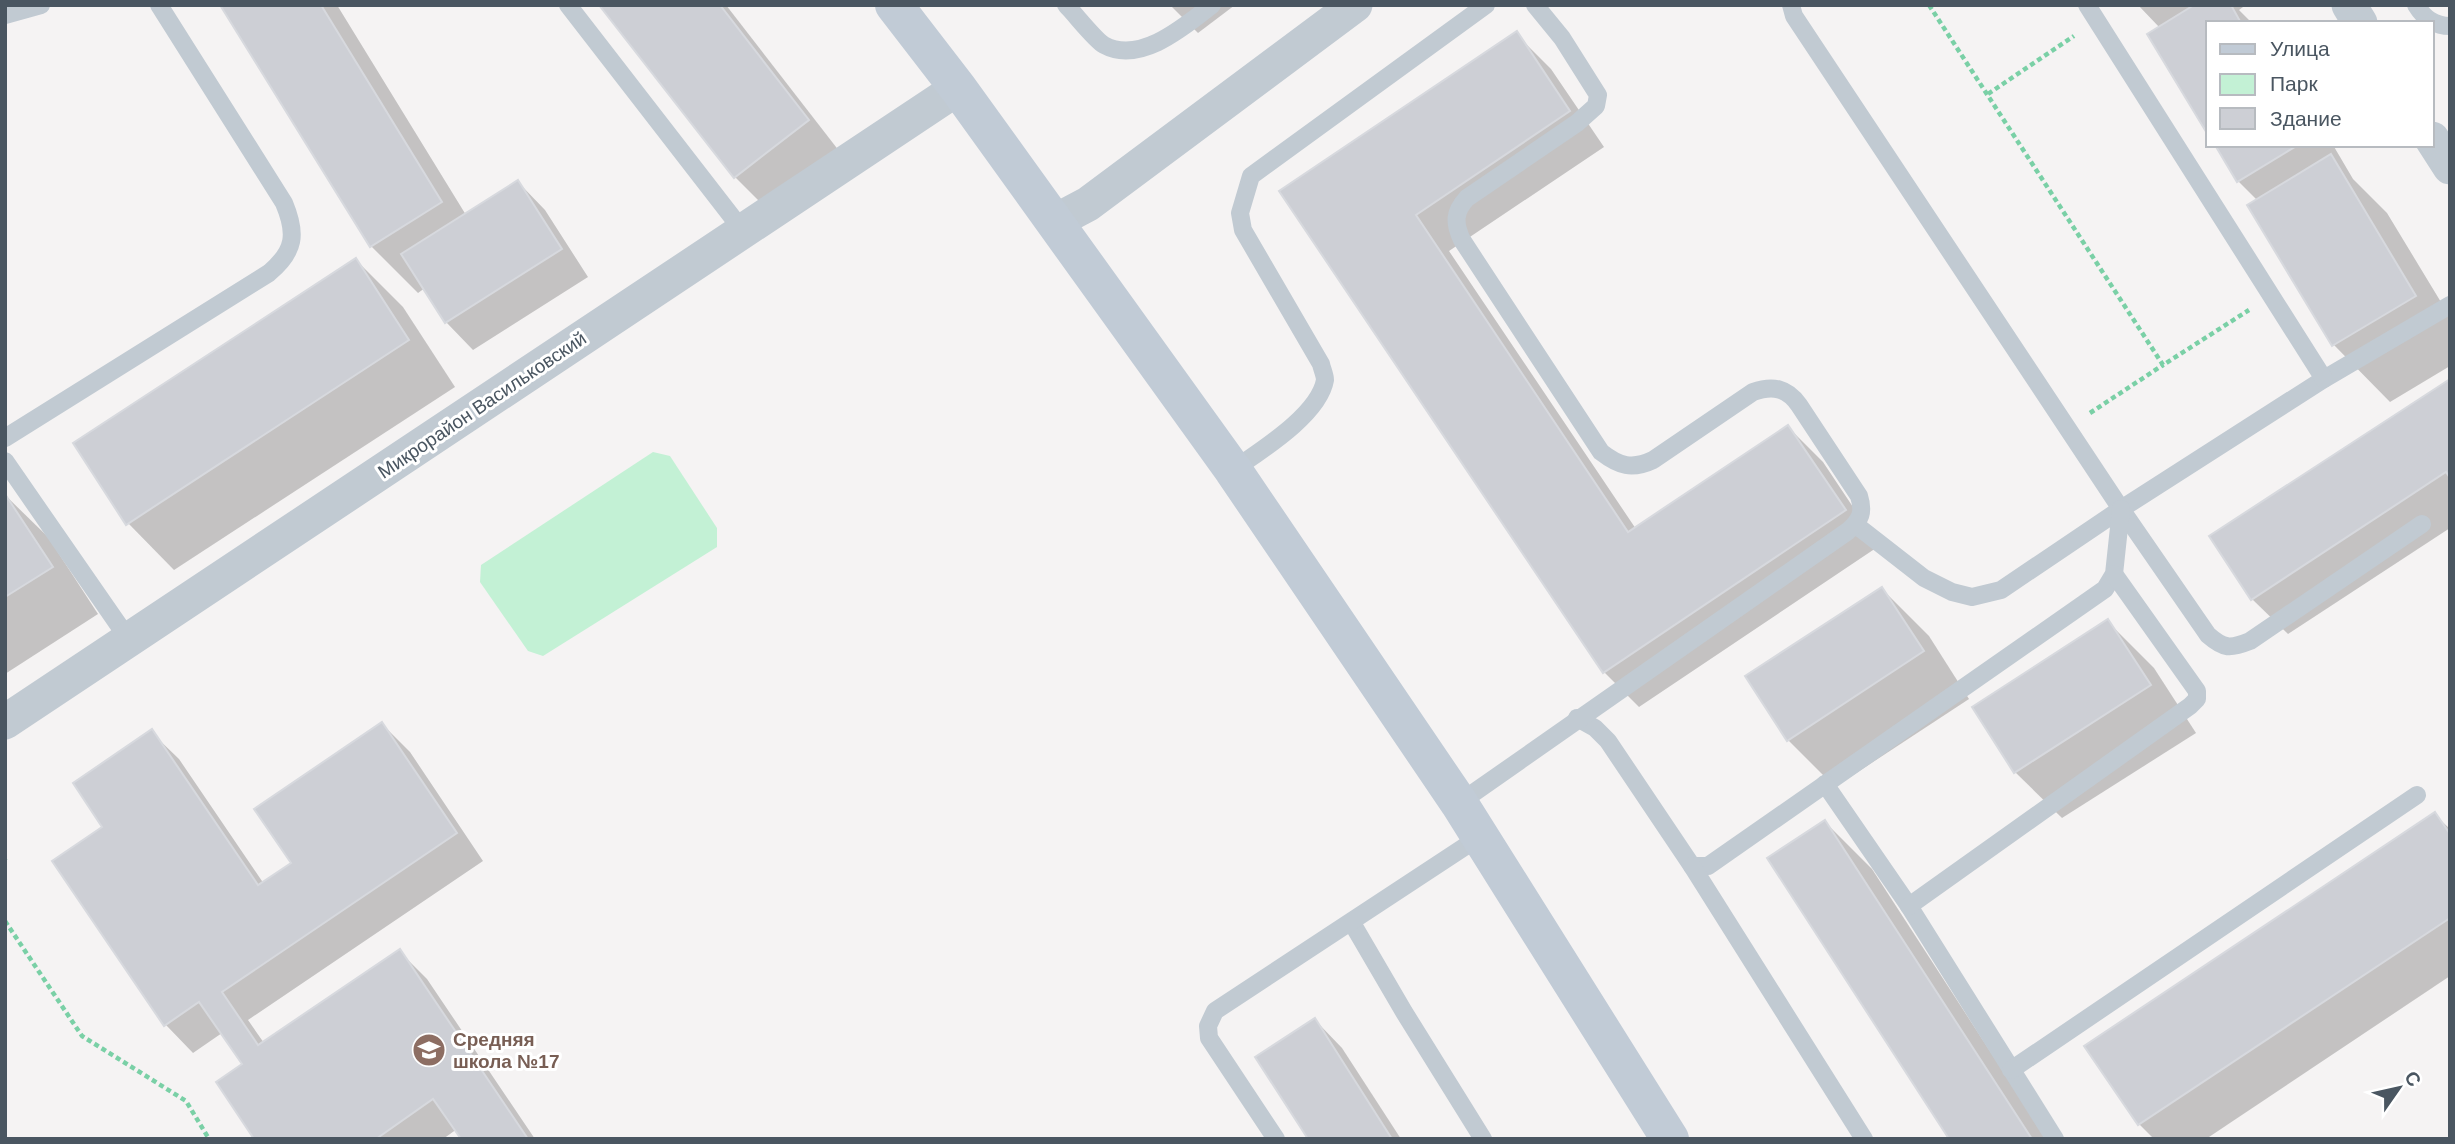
<svg xmlns="http://www.w3.org/2000/svg" width="2455" height="1144" viewBox="0 0 2455 1144" font-family="Helvetica,sans-serif">
  <rect width="100%" height="100%" fill="#f5f3f3"/>
  <polygon fill="#c3f1d5" points="653,452 670,456 717,528 717,547 543,656 528,651 480,582 481,565"/>
  <g fill="#0003">
    <polygon points="222,5 337,5 466,215 518,182 545,210 588,277 473,350 446,322 425,288 418,293 371,246"/>
    <polygon points="602,5 726,5 843,156 770,212 735,177"/>
    <polygon points="1170,5 1235,5 1198,33"/>
    <polygon points="2138,5 2242,5 2243,7 2239,10 2252,23 2208,23 2208,131 2149,34 2160,28"/>
    <polygon points="1516,34 1551,69 1604,147 1449,251 1636,529 1788,427 1823,462 1879,546 1639,707 1604,672 1281,191"/>
    <polygon points="2217,145 2333,145 2353,179 2387,213 2450,317 2450,366 2390,402 2334,345 2249,205 2257,200 2238,181"/>
    <polygon points="356,260 403,307 455,387 174,570 128,523"/>
    <polygon points="2450,381 2450,528 2288,634 2252,599"/>
    <polygon points="5,495 48,537 98,614 5,674"/>
    <polygon points="1882,589 1929,636 1969,699 1835,787 1788,740"/>
    <polygon points="2107,621 2154,668 2196,733 2062,818 2015,772"/>
    <polygon points="382,724 410,752 483,861 248,1020 264,1043 400,952 427,979 535,1139 463,1139 457,1129 443,1139 256,1139 244,1065 222,1033 193,1053 166,1025 55,861 105,827 151,732 179,759 264,884 293,864"/>
    <polygon points="2434,814 2450,829 2450,976 2206,1139 2154,1139 2139,1124 2087,1046"/>
    <polygon points="1825,822 1872,869 2047,1139 1951,1139"/>
    <polygon points="1315,1020 1342,1048 1401,1139 1310,1139"/>
  </g>
  <g fill="#cdcfd5" stroke="#d7d9de" stroke-width="2">
    <polygon points="220,5 321,5 442,202 370,247"/>
    <polygon points="599,5 720,5 809,120 734,178"/>
    <polygon points="2194,5 2231,5 2241,23 2208,23 2208,135 2147,34"/>
    <polygon points="1517,31 1570,111 1416,215 1628,532 1788,425 1846,510 1603,673 1279,191"/>
    <polygon points="2215,145 2298,145 2237,182"/>
    <polygon points="2331,154 2416,296 2332,346 2247,205"/>
    <polygon points="518,180 562,249 445,323 401,254"/>
    <polygon points="356,258 409,340 126,525 73,443"/>
    <polygon points="2450,379 2450,478 2446,472 2251,600 2209,536"/>
    <polygon points="5,494 53,567 5,597"/>
    <polygon points="1882,587 1924,651 1787,741 1745,676"/>
    <polygon points="2108,619 2151,685 2014,773 1972,707"/>
    <polygon points="382,722 457,833 222,992 258,1045 400,949 528,1139 461,1139 433,1099 376,1139 254,1139 216,1082 242,1064 199,1002 164,1026 52,861 102,827 73,783 152,729 258,885 291,863 254,809"/>
    <polygon points="2435,812 2450,834 2450,918 2138,1125 2084,1046"/>
    <polygon points="1825,820 2032,1139 1949,1139 1767,858"/>
    <polygon points="1315,1018 1392,1139 1308,1139 1255,1057"/>
  </g>
  <g fill="none" stroke-linecap="round" stroke-linejoin="round">
    <g stroke="#7ad0a6" stroke-width="4.5" stroke-dasharray="5 3.5" stroke-linecap="butt">
      <polyline points="1929,5 2163,365 2249,310"/>
      <polyline points="1988,94 2074,36"/>
      <polyline points="2090,413 2163,365"/>
      <polyline points="5,859 5,860"/>
      <polyline points="5,921 82,1036 186,1101 209,1139"/>
    </g>
    <g stroke="#c1cad2" stroke-width="18">
      <polyline points="568,5 743,231"/>
      <path d="M 1066,5 C 1075,14 1095,40 1104,45 C 1140,65 1185,26 1212,5"/>
      <polyline points="1791,5 1794,16 2121,509 2324,379 2450,305"/>
      <polyline points="2087,5 2324,379"/>
      <path d="M 2416,5 C 2424,18 2434,26 2450,26"/>
      <polyline points="5,15 41,5"/>
      <path d="M 5,438 L 269,273 C 295,251 297,234 284,203 L 159,5"/>
      <polyline points="5,461 129,640"/>
      <path d="M 1233,470 C 1260,451 1319,415 1325,380 C 1325,375 1322,369 1321,364 L 1243,230 L 1240,213 L 1251,176 L 1486,5"/>
      <path d="M 2121,509 L 2208,635 C 2224,649 2230,649 2250,641 L 2422,524"/>
      <polyline points="1856,525 1924,578 1952,592 1972,597 2001,590 2121,509"/>
      <polyline points="1577,718 1595,728 1608,741 1692,866 1708,866 2105,589 2114,574 2121,509"/>
      <polyline points="1825,784 1909,906 2055,1139"/>
      <path d="M 1459,803 L 1848,531 C 1861,520 1864,512 1859,496 L 1799,405 C 1787,388 1773,385 1753,392 L 1653,460 C 1632,470 1619,466 1601,452 L 1462,240 C 1454,223 1454,212 1467,198 L 1577,123 L 1596,106 L 1598,95 L 1562,38 L 1535,5"/>
      <polyline points="1692,866 1864,1139"/>
      <polyline points="1909,906 2190,706 2197,699 2197,691 2114,574"/>
      <polyline points="1352,923 1404,1012 1483,1139"/>
      <polyline points="2011,1070 2417,795"/>
      <polyline points="1276,1139 1209,1038 1208,1026 1215,1011 1481,836"/>
    </g>
    <g stroke="#c1cad2" stroke-width="35">
      <polyline points="2349,5 2360,23"/>
      <polyline points="2432,139 2450,167"/>
      <polyline points="1054,222 1088,204 1355,5"/>
      <polyline points="5,722 958,88"/>
    </g>
    <polyline stroke="#c1cbd6" stroke-width="38" points="894,5 958,88 1233,470 1459,803 1670,1139"/>
  </g>
  <defs>
    <symbol id="school-disc" viewBox="-11 -11 22 22"><circle r="9.5" fill="#8d6e63" stroke="#fff"/><path d="M0-5L7-2L0 1L-7-2ZM-4 1L0 2.5L4 1V4Q0 6-4 4Z" fill="#fff"/></symbol>
  </defs>
  <g fill-rule="evenodd">
    <use href="#school-disc" x="410" y="1031" width="38" height="38"/>
  </g>
  <g text-anchor="middle" dominant-baseline="central" stroke-width="6" stroke-linejoin="round" paint-order="stroke">
    <g font-size="19" fill="#4a5661" stroke="#fff">
      <text transform="translate(482 405) rotate(-34)">Микрорайон Васильковский</text>
    </g>
    <g font-size="19" font-weight="bold" fill="#785e54" stroke="#fff" text-anchor="start">
      <text x="453" y="1039">Средняя<tspan x="453" dy="22">школа №17</tspan></text>
    </g>
  </g>
  <rect width="2455" height="1144" fill="none" stroke="#4a5661" stroke-width="14"/>
  <rect x="2206" y="21" width="228" height="126" fill="#ffffff" stroke="#b7bbc0" stroke-width="2"/>
  <rect x="2220" y="44" width="35" height="10" fill="#c1cbd6" stroke="#b7bbc0" stroke-width="2"/>
  <text x="2270" y="56" font-size="21" fill="#4a5661">Улица</text>
  <rect x="2220" y="74" width="35" height="21" fill="#c3f1d5" stroke="#b7bbc0" stroke-width="2"/>
  <text x="2270" y="91" font-size="21" fill="#4a5661">Парк</text>
  <rect x="2220" y="108" width="35" height="21" fill="#cdcfd5" stroke="#b7bbc0" stroke-width="2"/>
  <text x="2270" y="126" font-size="21" fill="#4a5661">Здание</text>
  <g transform="translate(2399 1088) rotate(56)" stroke="#ffffff" stroke-width="5" paint-order="stroke">
  <path d="M0-5L12 26L0 18L-12 26Z" fill="#4a5661"/>
  <text y="-10" font-size="19" font-weight="bold" text-anchor="middle" fill="#4a5661">С</text>
  </g>
</svg>
